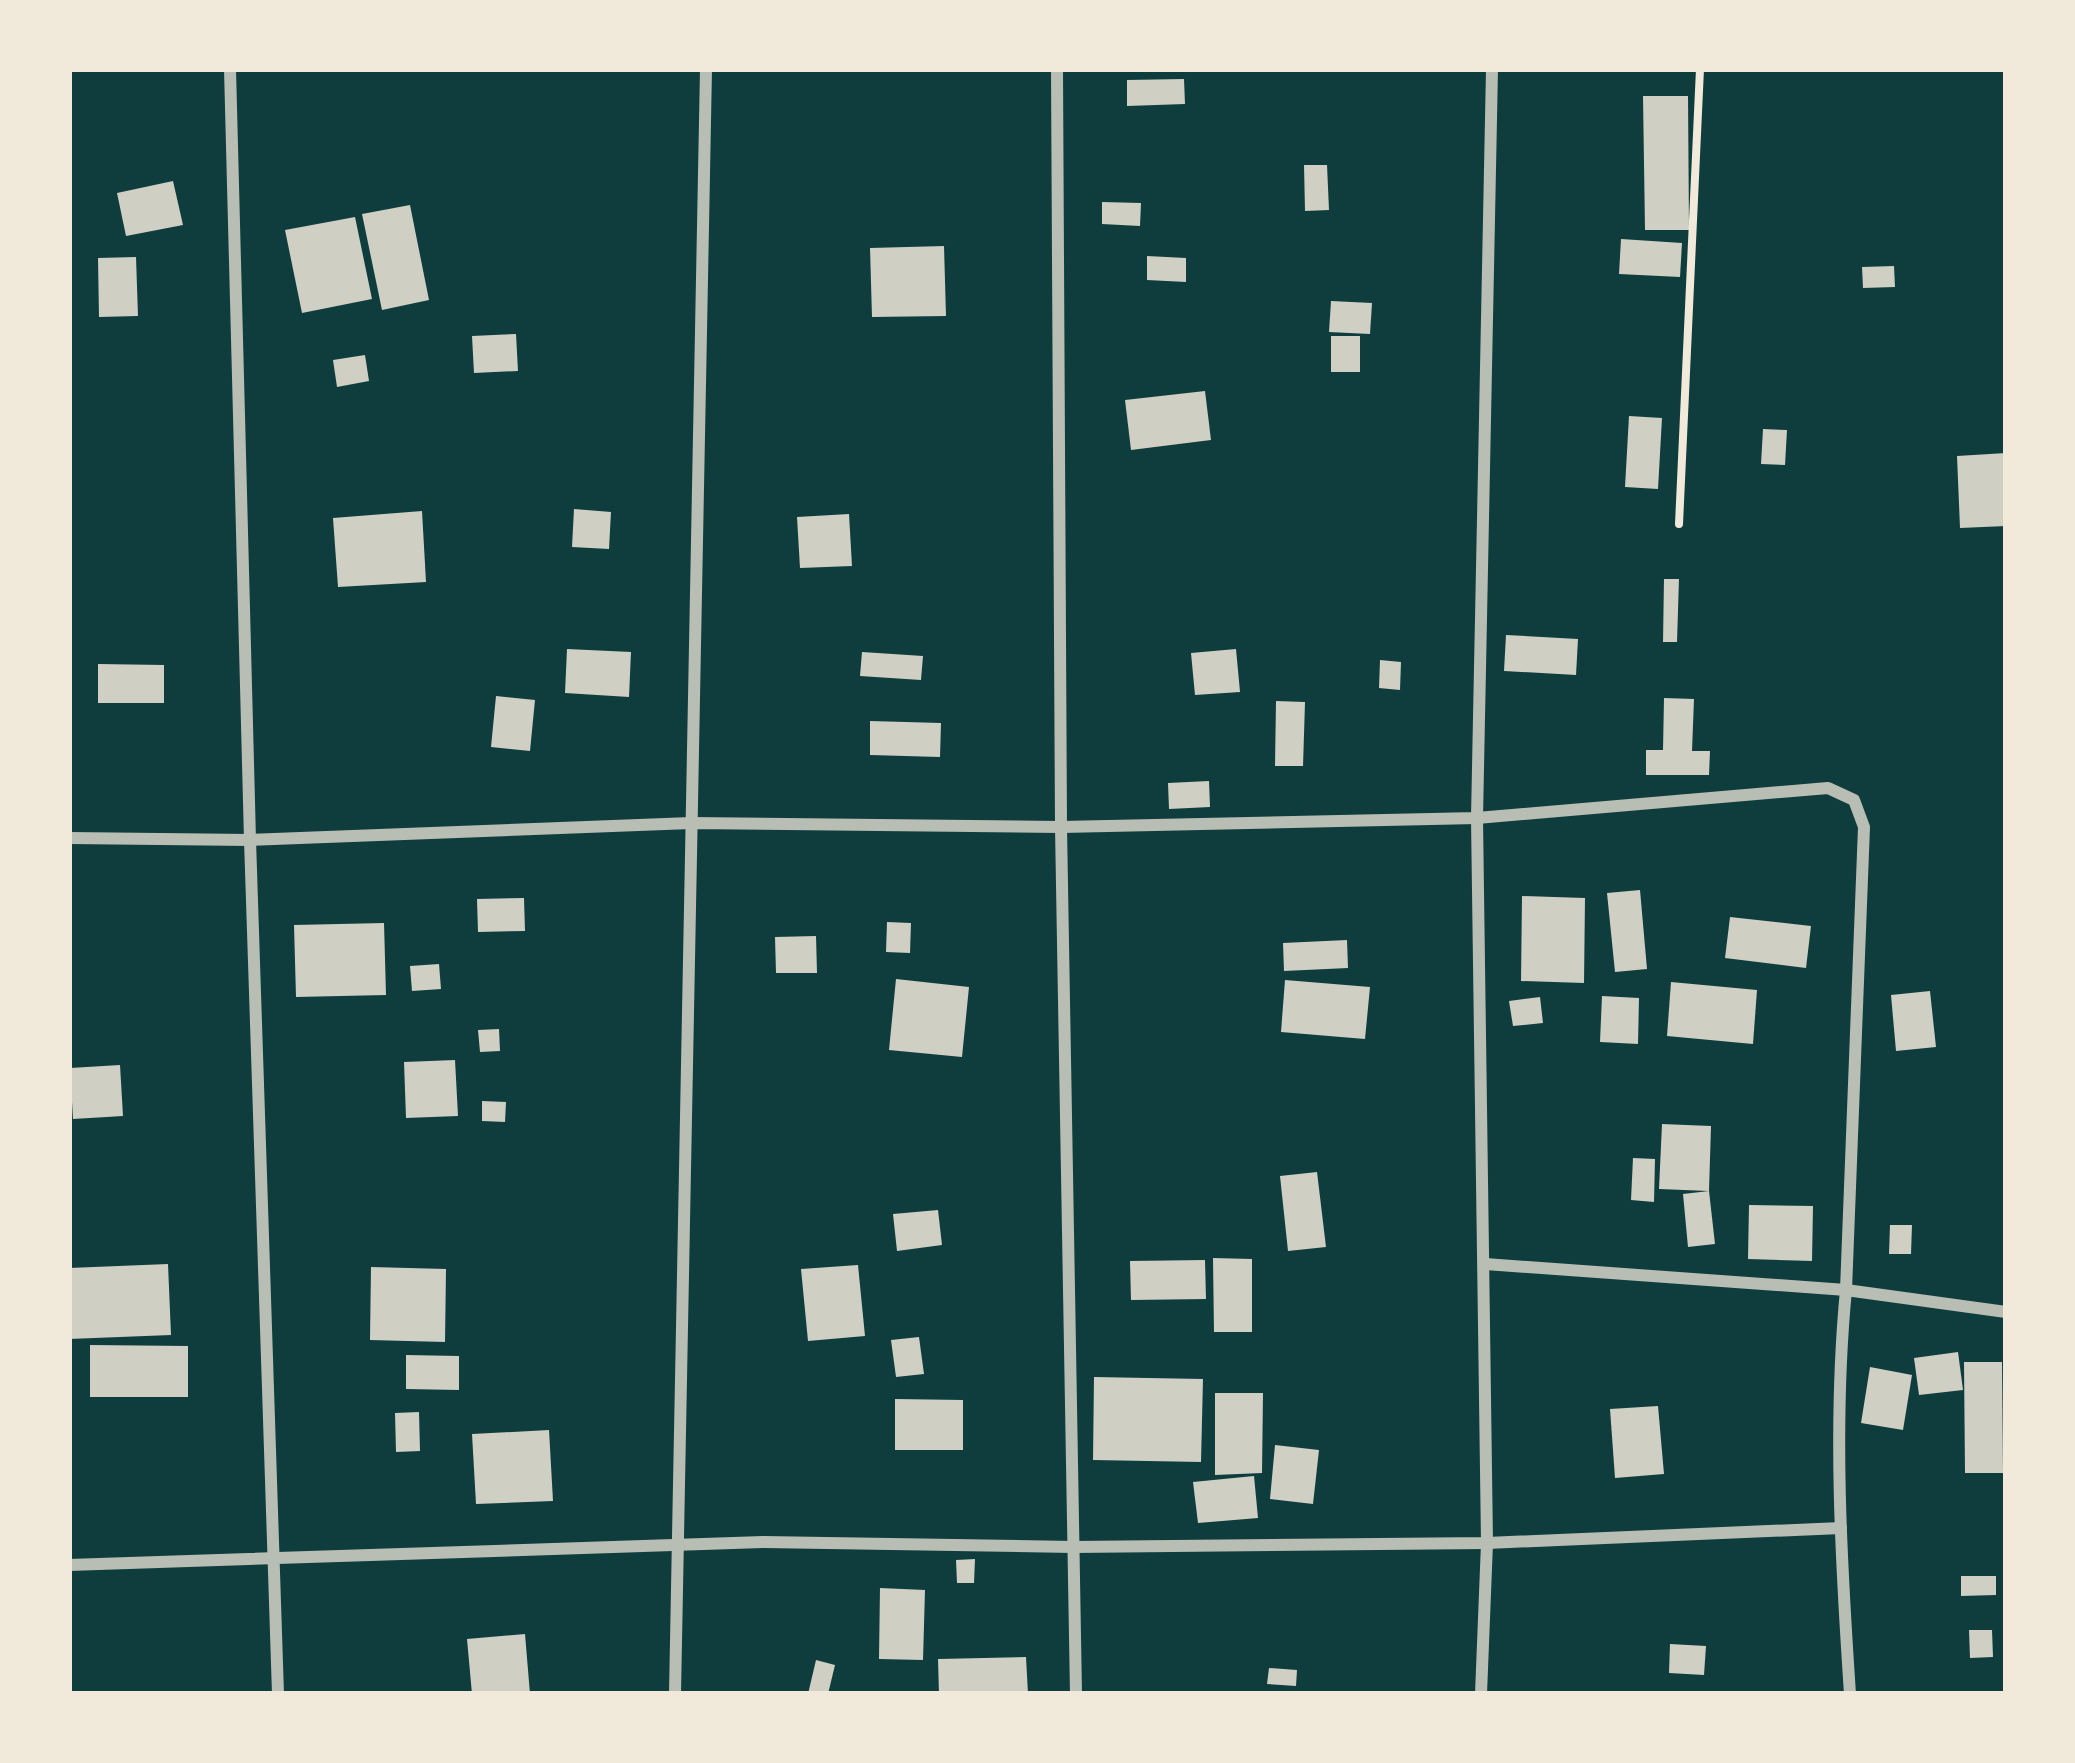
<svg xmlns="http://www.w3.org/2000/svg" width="2075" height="1763" viewBox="0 0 2075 1763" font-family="Montserrat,sans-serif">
  <rect width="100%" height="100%" fill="#0f3d3e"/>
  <g fill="#cfcfc3">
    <polygon points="1184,79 1185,104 1127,106 1127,80"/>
    <polygon points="1643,96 1688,96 1689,230 1645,230"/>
    <polygon points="1304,165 1327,165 1329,210 1305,211"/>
    <polygon points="173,181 183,225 126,236 117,193"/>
    <polygon points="1102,202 1141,203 1140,226 1102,224"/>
    <polygon points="410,205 429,300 382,310 362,214"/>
    <polygon points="355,217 372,299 302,313 285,230"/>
    <polygon points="1621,239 1682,243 1680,277 1619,274"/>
    <polygon points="944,246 946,316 872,317 870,248"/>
    <polygon points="1147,256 1186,258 1186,282 1147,280"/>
    <polygon points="136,257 138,316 99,317 98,258"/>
    <polygon points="1894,266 1895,287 1863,288 1862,267"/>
    <polygon points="1331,301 1372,303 1370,334 1329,332"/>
    <polygon points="516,334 518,371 474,373 472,336"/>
    <rect x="1331" y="336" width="29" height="36"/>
    <polygon points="365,355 369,381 337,387 333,360"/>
    <polygon points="1205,391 1211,440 1131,450 1125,400"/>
    <polygon points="1629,416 1662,418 1658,489 1625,487"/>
    <polygon points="1763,429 1787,430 1785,465 1761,464"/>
    <polygon points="2006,453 2006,526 1960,528 1957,456"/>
    <polygon points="574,509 611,512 609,549 572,547"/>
    <polygon points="422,511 426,582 338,587 333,518"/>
    <polygon points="849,514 852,566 800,568 797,517"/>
    <polygon points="1664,579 1679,579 1677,642 1663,642"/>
    <polygon points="1506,635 1578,639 1576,675 1504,671"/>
    <polygon points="567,649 631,652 629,697 565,693"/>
    <polygon points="1236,649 1240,692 1195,695 1191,653"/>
    <polygon points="862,652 923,656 921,680 860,676"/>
    <polygon points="1380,660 1401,662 1400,690 1379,688"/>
    <polygon points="98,664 164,665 164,703 98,703"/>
    <polygon points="496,696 535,700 530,751 491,747"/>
    <polygon points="1664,698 1694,699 1692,751 1710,751 1709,775 1646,775 1646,750 1663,750"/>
    <polygon points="1276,701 1305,702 1303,766 1275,766"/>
    <polygon points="870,721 941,723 940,757 870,755"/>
    <polygon points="1209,781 1210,807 1169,809 1168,783"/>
    <polygon points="1640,890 1647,969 1615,972 1607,893"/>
    <polygon points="1522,896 1585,898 1584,983 1521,981"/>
    <polygon points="524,898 525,931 478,932 477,899"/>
    <polygon points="1730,917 1811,926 1806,968 1725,958"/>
    <polygon points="887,922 911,923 910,953 886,952"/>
    <polygon points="384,923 386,995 296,997 294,925"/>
    <polygon points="816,936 817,973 776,973 775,937"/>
    <polygon points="1347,940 1348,968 1284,971 1283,943"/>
    <polygon points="439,964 441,989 412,991 410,966"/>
    <polygon points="896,979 969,987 962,1057 889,1050"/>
    <polygon points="1285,980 1370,987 1365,1039 1281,1032"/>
    <polygon points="1671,982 1757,990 1753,1044 1667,1036"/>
    <polygon points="1930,991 1936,1047 1896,1051 1891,995"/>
    <polygon points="1602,996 1639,998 1638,1044 1600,1042"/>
    <polygon points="1540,997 1543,1023 1513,1026 1509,1001"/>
    <polygon points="499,1029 500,1051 480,1052 478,1030"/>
    <polygon points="455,1060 458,1116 406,1118 404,1062"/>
    <polygon points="120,1065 123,1116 73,1119 70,1068"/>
    <polygon points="482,1101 506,1102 505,1122 482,1121"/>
    <polygon points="1662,1124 1711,1126 1709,1191 1659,1189"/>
    <polygon points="1633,1158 1655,1159 1654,1202 1631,1200"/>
    <polygon points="1317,1172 1326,1247 1288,1251 1280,1176"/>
    <polygon points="1709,1191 1715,1244 1688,1247 1683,1194"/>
    <polygon points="1749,1205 1813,1206 1812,1261 1748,1259"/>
    <polygon points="938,1210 942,1245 897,1251 893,1214"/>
    <polygon points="1890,1225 1912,1225 1911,1254 1889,1254"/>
    <polygon points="1213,1258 1252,1259 1252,1332 1214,1332"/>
    <polygon points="1205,1260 1206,1299 1131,1300 1130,1261"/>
    <polygon points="168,1264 171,1335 69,1339 69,1268"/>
    <polygon points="858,1265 865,1336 808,1341 801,1269"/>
    <polygon points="371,1267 446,1269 445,1342 370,1340"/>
    <polygon points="919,1337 924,1374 896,1377 891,1340"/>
    <polygon points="90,1345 188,1346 188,1397 90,1397"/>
    <polygon points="1958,1352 1963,1390 1919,1395 1914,1358"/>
    <polygon points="406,1355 459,1356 459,1390 406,1389"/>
    <polygon points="1964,1362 2002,1362 2003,1473 1965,1473"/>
    <polygon points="1870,1367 1912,1375 1903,1430 1861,1423"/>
    <polygon points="1094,1377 1203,1379 1201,1462 1093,1460"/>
    <polygon points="1215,1393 1263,1393 1262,1473 1215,1475"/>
    <polygon points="895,1399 963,1400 963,1450 895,1450"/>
    <polygon points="1658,1406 1664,1474 1615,1478 1610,1409"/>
    <polygon points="419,1412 420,1451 396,1452 395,1413"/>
    <polygon points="549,1430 553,1501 476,1504 472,1434"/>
    <polygon points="1275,1445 1319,1450 1313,1504 1270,1499"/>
    <polygon points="1254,1476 1258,1518 1198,1523 1193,1482"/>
    <polygon points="975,1559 974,1583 957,1583 956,1560"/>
    <polygon points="1961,1576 1996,1576 1996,1595 1961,1596"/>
    <polygon points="880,1588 925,1590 923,1660 879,1659"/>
    <polygon points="1969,1630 1992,1630 1993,1657 1970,1658"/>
    <polygon points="525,1634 530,1694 472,1694 467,1639"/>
    <polygon points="1670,1644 1706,1646 1704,1675 1669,1673"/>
    <polygon points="1026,1657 1028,1694 939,1694 938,1659"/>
    <polygon points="816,1660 835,1665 828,1694 808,1694"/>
    <polygon points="1269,1668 1297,1670 1296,1686 1267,1684"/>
  </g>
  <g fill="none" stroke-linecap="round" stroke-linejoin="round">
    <polyline stroke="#f1e9da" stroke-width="8" points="1679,524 1700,69"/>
    <g stroke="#b8beb3" stroke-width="12">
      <polyline points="230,69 250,840 278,1694"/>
      <polyline points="1057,69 1061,827 1076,1694"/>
      <path d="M 69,838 L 250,840 L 691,823 L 1061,827 L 1477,818 L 1828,788 L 1854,800 L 1864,827 L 1846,1290 C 1833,1424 1841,1560 1850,1694"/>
      <polyline points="1485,1264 1846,1290 2006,1312"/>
      <polyline points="69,1565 763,1542 1073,1547 1487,1543 1841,1528"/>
      <polyline points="675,1694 706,69"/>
      <polyline points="1481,1694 1487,1543 1477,818 1492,69"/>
    </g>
  </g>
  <rect width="2075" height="1763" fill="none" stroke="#f1e9da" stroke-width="144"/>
</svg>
